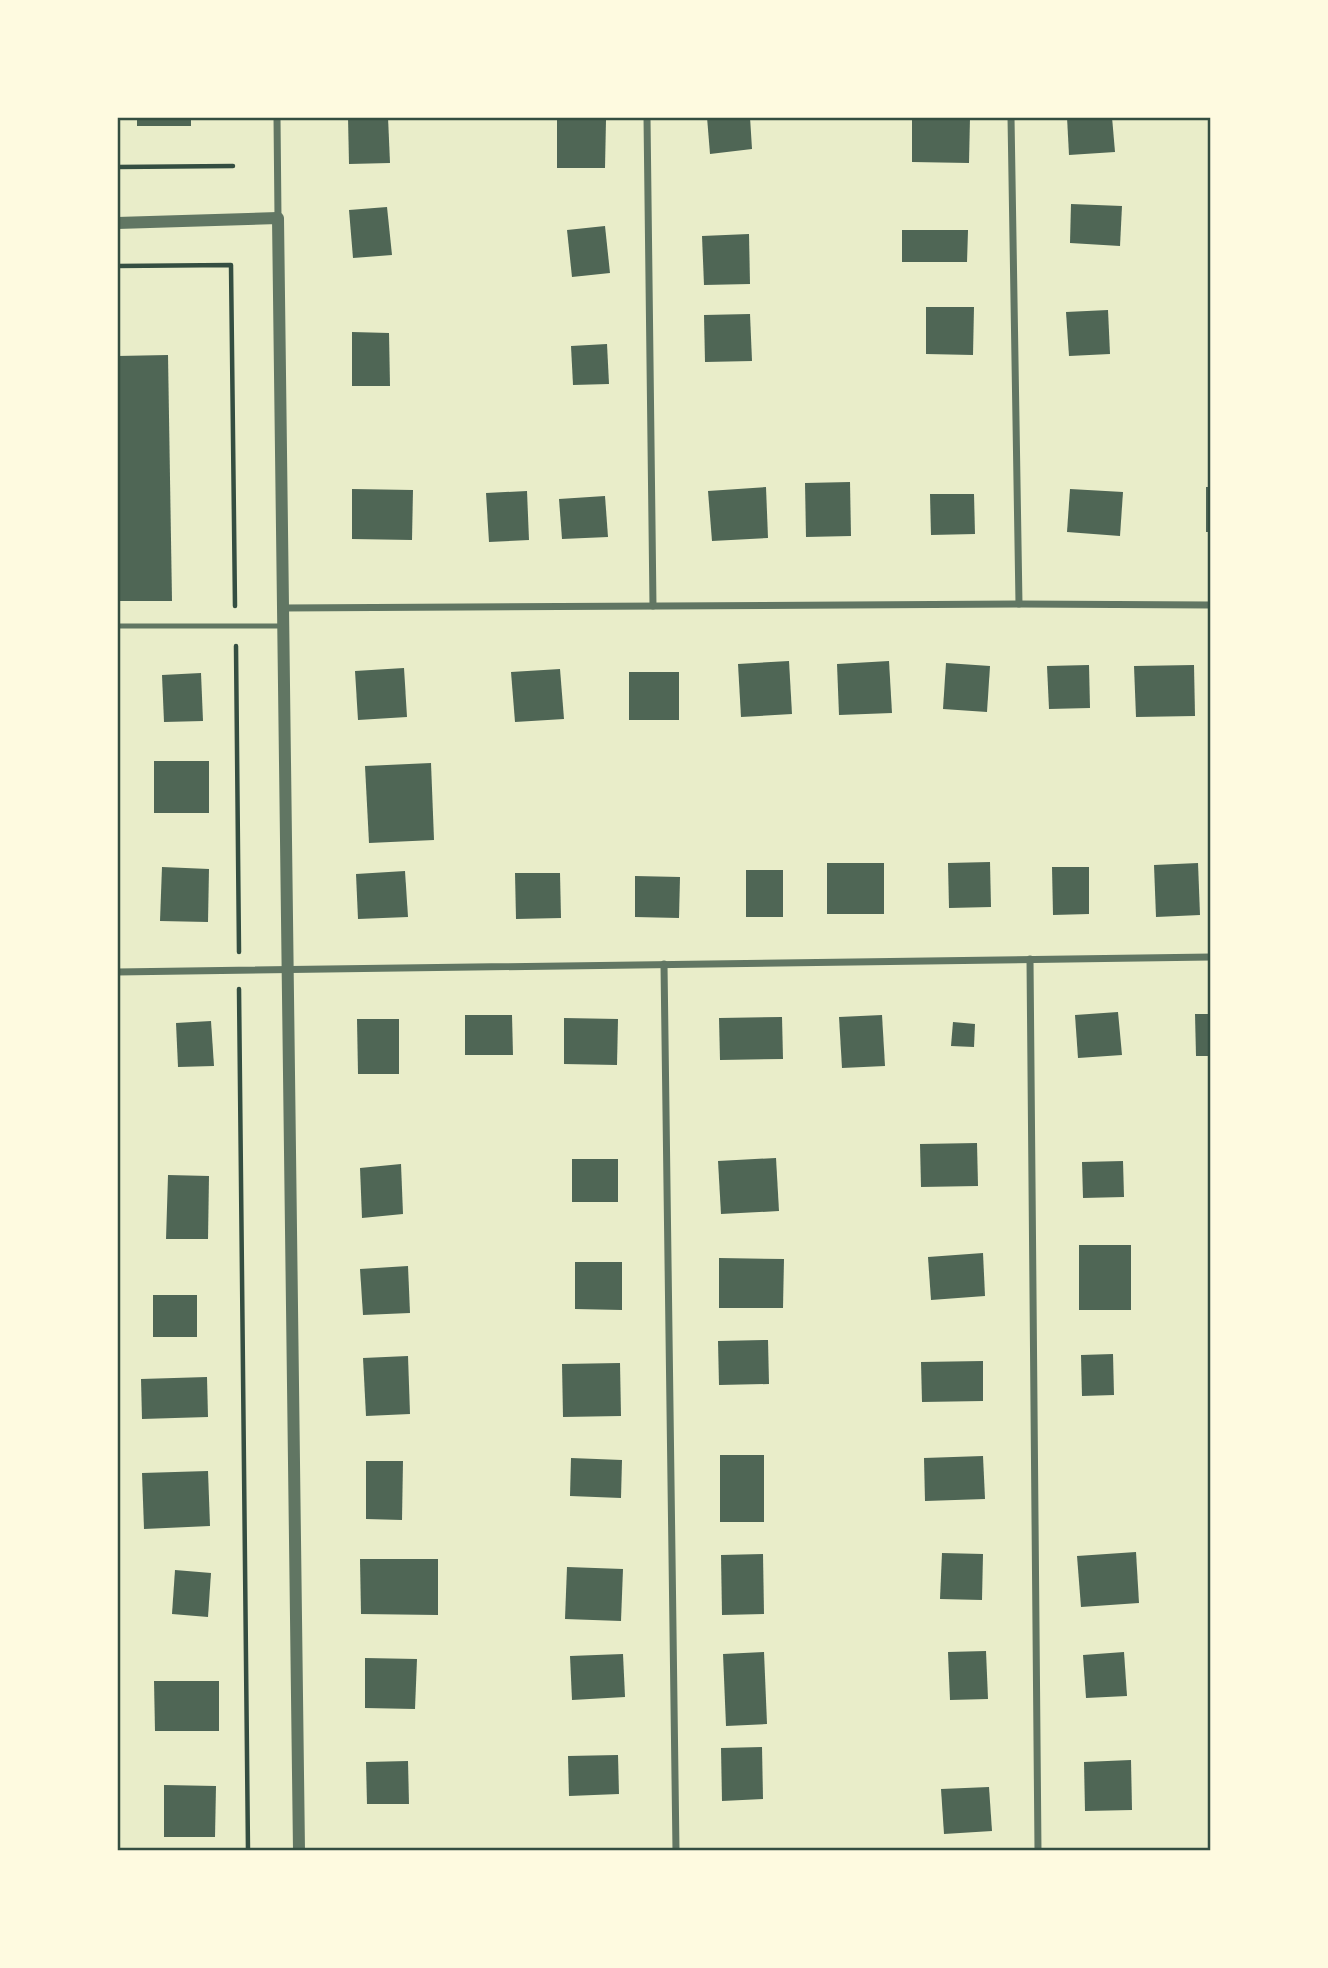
<svg xmlns="http://www.w3.org/2000/svg" width="1328" height="1968" viewBox="0 0 1328 1968" font-family="'Roboto Condensed',sans-serif">
  <rect width="100%" height="100%" fill="#e9edc9"/>
  <g fill="#4f6655">
    <rect x="137" y="117" width="54" height="9"/>
    <polygon points="348,117 388,117 390,163 349,164"/>
    <polygon points="707,117 750,117 752,149 710,154"/>
    <polygon points="912,117 970,117 969,163 912,162"/>
    <polygon points="1067,117 1112,117 1115,152 1069,155"/>
    <polygon points="557,119 606,120 605,168 557,168"/>
    <polygon points="1071,204 1122,206 1120,246 1070,243"/>
    <polygon points="387,207 392,255 353,258 349,210"/>
    <polygon points="605,226 610,273 572,277 567,230"/>
    <polygon points="902,230 968,230 967,262 902,262"/>
    <polygon points="749,234 750,284 704,285 702,236"/>
    <polygon points="926,307 974,307 973,355 926,354"/>
    <polygon points="1108,310 1110,354 1069,356 1066,312"/>
    <polygon points="750,314 752,361 705,362 704,315"/>
    <polygon points="352,332 389,333 390,386 352,386"/>
    <polygon points="607,344 609,384 573,385 571,346"/>
    <polygon points="168,355 172,601 117,601 117,356"/>
    <polygon points="850,482 851,536 806,537 805,483"/>
    <polygon points="766,487 768,538 712,541 708,491"/>
    <rect x="1206" y="487" width="5" height="45"/>
    <polygon points="352,489 413,490 412,540 352,539"/>
    <polygon points="1070,489 1123,492 1120,536 1067,532"/>
    <polygon points="527,491 529,540 489,542 486,493"/>
    <polygon points="930,494 974,494 975,534 931,535"/>
    <polygon points="605,496 608,537 562,539 559,499"/>
    <polygon points="789,661 792,714 741,717 738,664"/>
    <polygon points="889,661 892,713 839,715 837,664"/>
    <polygon points="946,663 990,666 987,712 943,709"/>
    <polygon points="1089,665 1090,708 1049,709 1047,666"/>
    <polygon points="1194,665 1195,716 1136,717 1134,666"/>
    <polygon points="404,668 407,717 358,720 355,671"/>
    <polygon points="560,669 564,719 515,722 511,672"/>
    <rect x="629" y="672" width="50" height="48"/>
    <polygon points="201,673 203,721 164,722 162,675"/>
    <rect x="154" y="761" width="55" height="52"/>
    <polygon points="431,763 434,840 369,843 365,766"/>
    <polygon points="990,862 991,907 949,908 948,863"/>
    <rect x="827" y="863" width="57" height="51"/>
    <polygon points="1198,863 1200,915 1156,917 1154,865"/>
    <polygon points="162,867 209,869 208,922 160,921"/>
    <polygon points="1052,867 1089,867 1089,914 1053,915"/>
    <rect x="746" y="870" width="37" height="47"/>
    <polygon points="405,871 408,917 358,919 356,874"/>
    <polygon points="515,873 560,873 561,918 516,919"/>
    <polygon points="635,876 680,877 679,918 635,917"/>
    <polygon points="1118,1012 1122,1055 1078,1058 1075,1015"/>
    <polygon points="1195,1014 1211,1014 1211,1056 1196,1056"/>
    <polygon points="465,1015 512,1015 513,1055 465,1055"/>
    <polygon points="882,1015 885,1066 842,1068 839,1017"/>
    <polygon points="782,1017 783,1059 720,1060 719,1018"/>
    <polygon points="564,1018 618,1019 617,1065 564,1064"/>
    <polygon points="357,1019 399,1019 399,1074 358,1074"/>
    <polygon points="211,1021 214,1066 178,1067 176,1023"/>
    <polygon points="953,1022 975,1024 974,1047 951,1046"/>
    <polygon points="977,1143 978,1186 921,1187 920,1144"/>
    <polygon points="776,1158 779,1211 721,1214 718,1161"/>
    <rect x="572" y="1159" width="46" height="43"/>
    <polygon points="1123,1161 1124,1197 1083,1198 1082,1162"/>
    <polygon points="401,1164 403,1214 362,1218 360,1168"/>
    <polygon points="168,1175 209,1176 208,1239 166,1239"/>
    <rect x="1079" y="1245" width="52" height="65"/>
    <polygon points="983,1253 985,1296 931,1300 928,1257"/>
    <polygon points="719,1258 784,1259 783,1308 719,1308"/>
    <polygon points="575,1262 622,1262 622,1310 575,1309"/>
    <polygon points="408,1266 410,1313 363,1315 360,1269"/>
    <rect x="153" y="1295" width="44" height="42"/>
    <polygon points="768,1340 769,1384 719,1385 718,1341"/>
    <polygon points="1113,1354 1114,1395 1082,1396 1081,1355"/>
    <polygon points="408,1356 410,1414 366,1416 363,1358"/>
    <polygon points="983,1361 983,1401 922,1402 921,1362"/>
    <polygon points="620,1363 621,1416 563,1417 562,1364"/>
    <polygon points="207,1377 208,1417 142,1419 141,1379"/>
    <rect x="720" y="1455" width="44" height="67"/>
    <polygon points="983,1456 985,1499 925,1501 924,1458"/>
    <polygon points="571,1458 622,1460 621,1498 570,1496"/>
    <polygon points="366,1461 403,1461 402,1520 366,1519"/>
    <polygon points="208,1471 210,1526 144,1529 142,1473"/>
    <polygon points="1136,1552 1139,1603 1081,1607 1077,1556"/>
    <polygon points="942,1553 983,1554 982,1600 940,1599"/>
    <polygon points="763,1554 764,1614 722,1615 721,1555"/>
    <polygon points="360,1559 438,1559 438,1615 361,1614"/>
    <polygon points="567,1567 623,1569 621,1621 565,1619"/>
    <polygon points="175,1570 211,1573 208,1617 172,1614"/>
    <polygon points="986,1651 988,1699 950,1700 948,1652"/>
    <polygon points="764,1652 767,1724 726,1726 723,1654"/>
    <polygon points="1124,1652 1127,1696 1086,1698 1083,1655"/>
    <polygon points="623,1654 625,1697 572,1700 570,1656"/>
    <polygon points="365,1658 417,1659 415,1709 365,1708"/>
    <polygon points="154,1681 219,1681 219,1731 155,1731"/>
    <polygon points="762,1747 763,1799 722,1801 721,1748"/>
    <polygon points="618,1755 619,1794 569,1796 568,1756"/>
    <polygon points="1131,1760 1132,1810 1085,1811 1084,1762"/>
    <polygon points="408,1761 409,1804 367,1804 366,1762"/>
    <polygon points="164,1785 216,1786 215,1837 164,1837"/>
    <polygon points="989,1787 992,1831 944,1834 941,1789"/>
  </g>
  <g fill="none" stroke-linecap="round" stroke-linejoin="round">
    <g stroke="#344e41" stroke-width="4.5">
      <polyline points="117,167 233,166"/>
      <polyline points="117,266 231,265 235,606"/>
      <polyline points="236,646 239,952"/>
      <polyline points="239,989 248,1851"/>
    </g>
    <polyline stroke="#617663" stroke-width="5" points="117,626 282,626"/>
    <g stroke="#617663" stroke-width="7">
      <polyline points="277,117 278,218"/>
      <polyline points="647,117 653,606"/>
      <polyline points="1011,117 1019,604"/>
      <polyline points="283,608 1019,604 1211,605"/>
      <polyline points="1030,959 1038,1851"/>
      <polyline points="664,964 676,1851"/>
      <polyline points="117,972 1211,957"/>
    </g>
    <polyline stroke="#617663" stroke-width="12" points="117,223 278,218 299,1851"/>
  </g>
  <rect width="1328" height="1968" fill="none" stroke="#fefae0" stroke-width="238"/>
  <rect x="119" y="119" width="1090" height="1730" fill="none" stroke="#344e41" stroke-width="2.5"/>
</svg>
